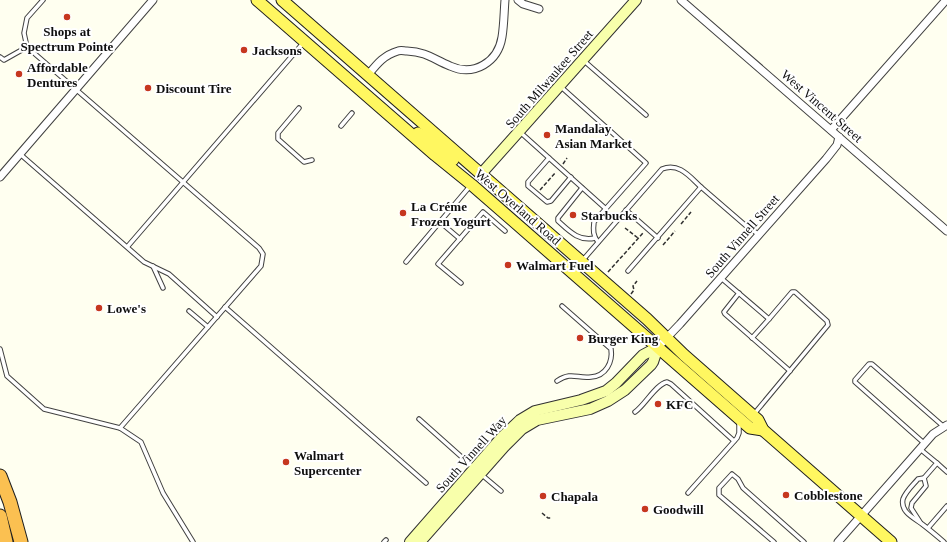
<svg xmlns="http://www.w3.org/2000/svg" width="947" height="542" viewBox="0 0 947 542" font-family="'Times New Roman',serif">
  <rect width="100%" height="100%" fill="#fffff0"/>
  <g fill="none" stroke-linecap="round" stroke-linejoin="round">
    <defs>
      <g id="lane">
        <polyline points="43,0 27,18 24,33 27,47 259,248 263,254 261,266 120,428"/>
        <polyline points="0,57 4,60 27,47"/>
        <polyline points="583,60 646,115"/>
        <path d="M 560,86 L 646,163 L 594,222 C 593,230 593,236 598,242"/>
        <polyline points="299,108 278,133 278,139 304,162 312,160"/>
        <polyline points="341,126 352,113"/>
        <polyline points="520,132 606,209"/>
        <polyline points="20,154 144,262 169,274 217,317"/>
        <polyline points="549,158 528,182 528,186 547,202 551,201 571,177"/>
        <path d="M 582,188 L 558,218 L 558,221 C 569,231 579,242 595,238"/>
        <polyline points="626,210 658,238"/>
        <polyline points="440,222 460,239"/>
        <polyline points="128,246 304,42"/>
        <path d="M 582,261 L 662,169 C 679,162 690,177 701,187"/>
        <polyline points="406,262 471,185"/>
        <polyline points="153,266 163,288"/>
        <polyline points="628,271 701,187 745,225 758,234"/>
        <polyline points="721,278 769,319 792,292 795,292 827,321 828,325 754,414"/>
        <polyline points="461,283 438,264 483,212 505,231"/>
        <polyline points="739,293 724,312 725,314 790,371"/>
        <polyline points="225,307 426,483"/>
        <polyline points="189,311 208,327"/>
        <polyline points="752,338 769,319"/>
        <polyline points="0,349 7,376 44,409 120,428 141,442 163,493 193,542"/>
        <path d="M 557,381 C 572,371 577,379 591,377 C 606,376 613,362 611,349 L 562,306"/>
        <path d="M 635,412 C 645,405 656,384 667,382 L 671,384 L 734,441"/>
        <polyline points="419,419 474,468"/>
        <polyline points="925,444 855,382 855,380 869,364 872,364 943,426"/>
        <path d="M 920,449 L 937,463 L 924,478 L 918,479 C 913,485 906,491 903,499 C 900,512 914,518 922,524 C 930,530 937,536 944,542"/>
        <polyline points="937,463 947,472"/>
        <polyline points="482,475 501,491"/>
        <polyline points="688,493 737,438 739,433 739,421"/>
        <polyline points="920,522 911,508 912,503 926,486 924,478"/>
        <polyline points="928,528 947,506"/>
        <polyline points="384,542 386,540"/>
        <polyline points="774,542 719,495 719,488 732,474 738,479 743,488 804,542"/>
      </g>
      <g id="street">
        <polyline points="518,0 523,4 539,9"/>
        <polyline points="681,0 947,231"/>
        <path d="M 368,75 C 377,64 384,55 398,51 C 401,50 404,51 407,51 C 427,52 433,59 450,66 C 474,77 498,62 502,37 C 504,25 504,12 505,0"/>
        <polyline points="831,130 946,0"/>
        <polyline points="0,177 153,0"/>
        <polyline points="658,347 680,324 826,159 837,145 839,137"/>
        <polyline points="838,542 933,434 947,425"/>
      </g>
      <g id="secondary">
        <polyline points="481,174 636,0"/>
        <polyline points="410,542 501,438 520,420 535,411 581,400 606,391 616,383 643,355 658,347"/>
        <polyline points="420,542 504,447 522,429 537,420 590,409 608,401 625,390 651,365 653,362 658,347"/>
      </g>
      <g id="primary">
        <polyline points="257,0 435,155 472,185 750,428 763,430"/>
        <polyline points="282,0 647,319 684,355 758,420 763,430 891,542"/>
        <polyline points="418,133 432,141 453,160"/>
      </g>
      <g id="highway">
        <polyline points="0,476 10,502 21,542"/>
        <polyline points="0,516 6,542"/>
      </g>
    </defs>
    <use href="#lane" stroke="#414141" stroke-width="5.5"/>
    <use href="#street" stroke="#414141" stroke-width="9"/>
    <use href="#secondary" stroke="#303030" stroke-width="12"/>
    <use href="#primary" stroke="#1f1f1f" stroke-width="13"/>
    <use href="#highway" stroke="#1f1f1f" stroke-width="15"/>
    <g stroke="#303030" stroke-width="1.5" stroke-dasharray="4 2" stroke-linecap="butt">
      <polyline points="563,164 567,158"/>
      <polyline points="540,190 556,172"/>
      <polyline points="681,224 691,212"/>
      <polyline points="625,228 638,238"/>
      <polyline points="663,245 675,231"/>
      <polyline points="608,272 643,233"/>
      <polyline points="631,294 634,290 633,286 637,281"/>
      <polyline points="542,513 548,518 552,518"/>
    </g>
    <use href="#lane" stroke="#fff" stroke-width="3.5"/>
    <use href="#street" stroke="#fff" stroke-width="7"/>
    <use href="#secondary" stroke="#f8ffab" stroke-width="10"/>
    <use href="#primary" stroke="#fff760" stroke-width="11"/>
    <use href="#highway" stroke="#fbc051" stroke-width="13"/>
  </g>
  <g fill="#c6371f" stroke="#fff" stroke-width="1.5">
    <circle cx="67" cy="17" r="4"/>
    <circle cx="244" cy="50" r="4"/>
    <circle cx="19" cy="74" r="4"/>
    <circle cx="148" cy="88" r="4"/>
    <circle cx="547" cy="135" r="4"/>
    <circle cx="403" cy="213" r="4"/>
    <circle cx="573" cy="215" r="4"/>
    <circle cx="508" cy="265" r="4"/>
    <circle cx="99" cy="308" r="4"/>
    <circle cx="580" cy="338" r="4"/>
    <circle cx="658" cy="404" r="4"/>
    <circle cx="286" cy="462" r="4"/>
    <circle cx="786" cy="495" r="4"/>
    <circle cx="543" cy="496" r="4"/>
    <circle cx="645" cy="509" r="4"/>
  </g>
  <g text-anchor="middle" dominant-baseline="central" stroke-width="4" stroke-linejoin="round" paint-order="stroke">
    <g font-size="13" font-weight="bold" fill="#0e0e0e" stroke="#fff" text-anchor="start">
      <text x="67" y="31" text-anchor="middle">Shops at<tspan x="67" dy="15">Spectrum Pointe</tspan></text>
      <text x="252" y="50">Jacksons</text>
      <text x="27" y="67">Affordable<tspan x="27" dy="15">Dentures</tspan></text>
      <text x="156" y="88">Discount Tire</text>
      <text x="555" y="128">Mandalay<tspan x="555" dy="15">Asian Market</tspan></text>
      <text x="411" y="206">La Créme<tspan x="411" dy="15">Frozen Yogurt</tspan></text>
      <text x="581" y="215">Starbucks</text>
      <text x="516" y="265">Walmart Fuel</text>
      <text x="107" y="308">Lowe's</text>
      <text x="588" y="338">Burger King</text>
      <text x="666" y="404">KFC</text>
      <text x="294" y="455">Walmart<tspan x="294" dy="15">Supercenter</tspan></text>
      <text x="794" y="495">Cobblestone</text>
      <text x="551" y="496">Chapala</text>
      <text x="653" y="509">Goodwill</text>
    </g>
    <g font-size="13" fill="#0e0e0e" stroke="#fff">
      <text transform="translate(549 79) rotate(-49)">South Milwaukee Street</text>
      <text transform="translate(822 106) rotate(41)">West Vincent Street</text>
      <text transform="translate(518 207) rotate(41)">West Overland Road</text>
      <text transform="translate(742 236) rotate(-49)">South Vinnell Street</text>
      <text transform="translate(471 454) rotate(-48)">South Vinnell Way</text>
    </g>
  </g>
</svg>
